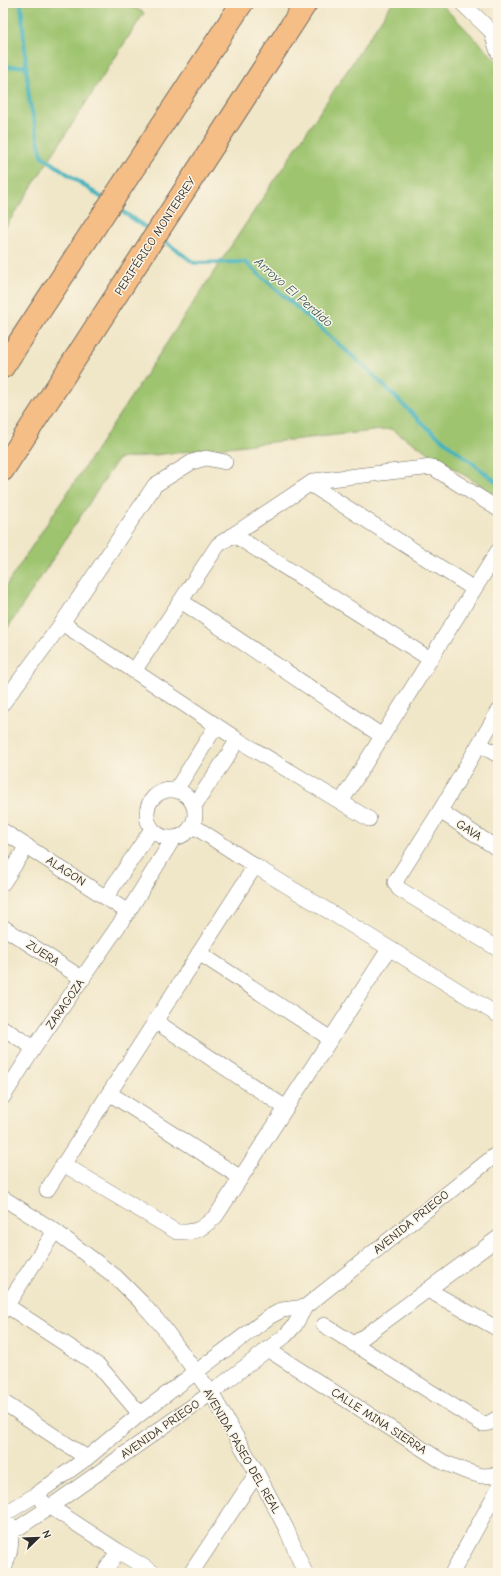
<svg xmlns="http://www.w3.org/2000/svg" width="501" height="1576" viewBox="0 0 501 1576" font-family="'Comic Neue',sans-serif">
  <rect width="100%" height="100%" fill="#fcf5e5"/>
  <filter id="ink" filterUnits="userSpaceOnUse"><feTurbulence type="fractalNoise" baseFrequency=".025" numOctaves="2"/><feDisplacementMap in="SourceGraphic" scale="8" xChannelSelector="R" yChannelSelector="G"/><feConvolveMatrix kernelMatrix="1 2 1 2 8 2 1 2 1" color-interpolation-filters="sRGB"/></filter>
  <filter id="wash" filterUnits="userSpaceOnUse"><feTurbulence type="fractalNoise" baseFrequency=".012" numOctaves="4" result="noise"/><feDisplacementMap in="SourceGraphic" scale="16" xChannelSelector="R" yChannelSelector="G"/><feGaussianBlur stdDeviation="0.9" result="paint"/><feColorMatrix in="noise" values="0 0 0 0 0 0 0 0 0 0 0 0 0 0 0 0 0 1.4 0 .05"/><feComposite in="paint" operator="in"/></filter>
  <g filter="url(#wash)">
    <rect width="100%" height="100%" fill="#f0e6c8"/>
    <g fill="#9fc46f" stroke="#65784d">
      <polygon points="3,3 132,3 134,7 144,13 3,231 3,176 8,170 3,131"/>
      <polygon points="392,3 440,3 498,62 498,496 391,429 118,459 3,635 3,590"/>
    </g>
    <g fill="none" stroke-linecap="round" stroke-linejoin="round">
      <g stroke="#43b2bd" stroke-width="4">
        <polyline points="21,3 29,99 42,156 105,200"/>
        <polyline points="5,67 27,66"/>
        <polyline points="116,207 151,231"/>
        <polyline points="162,239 194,263 245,262 366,368 425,426 498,483"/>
      </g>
    </g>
  </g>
  <g filter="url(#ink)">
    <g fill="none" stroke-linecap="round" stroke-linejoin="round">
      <defs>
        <g id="minor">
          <polyline points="462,3 491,31 498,52"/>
          <polyline points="310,484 474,589"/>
          <polyline points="234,535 430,659"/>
          <polyline points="181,601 382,736"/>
          <polyline points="62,623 238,740 369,819"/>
          <polyline points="134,671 218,545 314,481 432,467 498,509"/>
          <polyline points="3,703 62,623 155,485 192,462 206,458 225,462"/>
          <polyline points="498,712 440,811 395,882 399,889 498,949"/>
          <polyline points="479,744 498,755"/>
          <circle cx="171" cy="814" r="24"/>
          <polyline points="176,790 216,726"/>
          <polyline points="341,802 498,551"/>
          <polyline points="194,806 238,740"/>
          <polyline points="440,811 498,849"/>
          <polyline points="192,825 255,866 498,1015"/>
          <polyline points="3,831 128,912"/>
          <polyline points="3,883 27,846"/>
          <polyline points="106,897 152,829"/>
          <polyline points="3,927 83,979"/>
          <polyline points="199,953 331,1039"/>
          <polyline points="155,1021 286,1108"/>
          <polyline points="3,1028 34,1048"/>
          <polyline points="109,1093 241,1178"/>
          <polyline points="3,1097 34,1048 128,912 173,839"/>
          <path d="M 63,1164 L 177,1232 C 198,1233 201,1229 216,1216 L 389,949"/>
          <polyline points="47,1190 255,866"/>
          <polyline points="3,1198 55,1231 116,1277 141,1302 163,1327 211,1393 257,1473 286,1528 305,1573"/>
          <polyline points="428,1290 498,1329"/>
          <polyline points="6,1305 99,1366 140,1414"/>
          <polyline points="3,1311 55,1231"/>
          <polyline points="324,1325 482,1424 489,1423 498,1418"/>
          <polyline points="354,1344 498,1238"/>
          <polyline points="267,1349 443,1462 465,1471 482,1476 498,1475"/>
          <polyline points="3,1402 87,1458"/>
          <polyline points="43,1502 118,1551 154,1573"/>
          <polyline points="3,1515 34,1496 87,1458 140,1414 269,1317 282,1310 305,1307"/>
          <polyline points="3,1538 50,1507 211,1393 285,1336 295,1325 305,1307 498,1153"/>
          <polyline points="3,1573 10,1550 12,1526"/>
          <polyline points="104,1573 118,1551"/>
          <polyline points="191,1573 257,1473"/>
          <polyline points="452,1573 498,1489"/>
        </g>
        <g id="highway">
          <polyline points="3,367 242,3"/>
          <polyline points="3,470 306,3"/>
        </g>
      </defs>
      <use href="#minor" stroke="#706c62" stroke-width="16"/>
      <use href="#highway" stroke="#706c62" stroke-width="24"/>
      <use href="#minor" stroke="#fff" stroke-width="15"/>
      <use href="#highway" stroke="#f6be87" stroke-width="22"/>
    </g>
  </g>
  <g text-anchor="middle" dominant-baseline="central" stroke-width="3" stroke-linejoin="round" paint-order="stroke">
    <g font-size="12" fill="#2b2b2b" stroke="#fcf5e5">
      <text transform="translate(155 236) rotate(-57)">PERIFÉRICO MONTERREY</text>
      <text transform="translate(469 830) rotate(33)">GAVA</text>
      <text transform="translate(66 871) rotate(33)">ALAGON</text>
      <text transform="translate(43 953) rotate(33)">ZUERA</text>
      <text transform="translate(65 1004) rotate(-55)">ZARAGOZA</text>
      <text transform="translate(411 1222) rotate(-39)">AVENIDA PRIEGO</text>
      <text transform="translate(379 1421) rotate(33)">CALLE MINA SIERRA</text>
      <text transform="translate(160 1429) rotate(-35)">AVENIDA PRIEGO</text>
      <text transform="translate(242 1451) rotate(60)">AVENIDA PASEO DEL REAL</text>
    </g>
    <g font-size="13" font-style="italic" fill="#335a5e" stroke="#fcf5e5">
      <text transform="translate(294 292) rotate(41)">Arroyo El Perdido</text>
    </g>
  </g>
  <rect width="501" height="1576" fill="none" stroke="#fcf5e5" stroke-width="16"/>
  <g transform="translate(38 1538) rotate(67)" stroke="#fcf5e5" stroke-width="3" paint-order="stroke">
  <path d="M0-3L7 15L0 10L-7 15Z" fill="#2b2b2b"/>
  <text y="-6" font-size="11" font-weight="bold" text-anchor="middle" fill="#2b2b2b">N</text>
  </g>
</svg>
